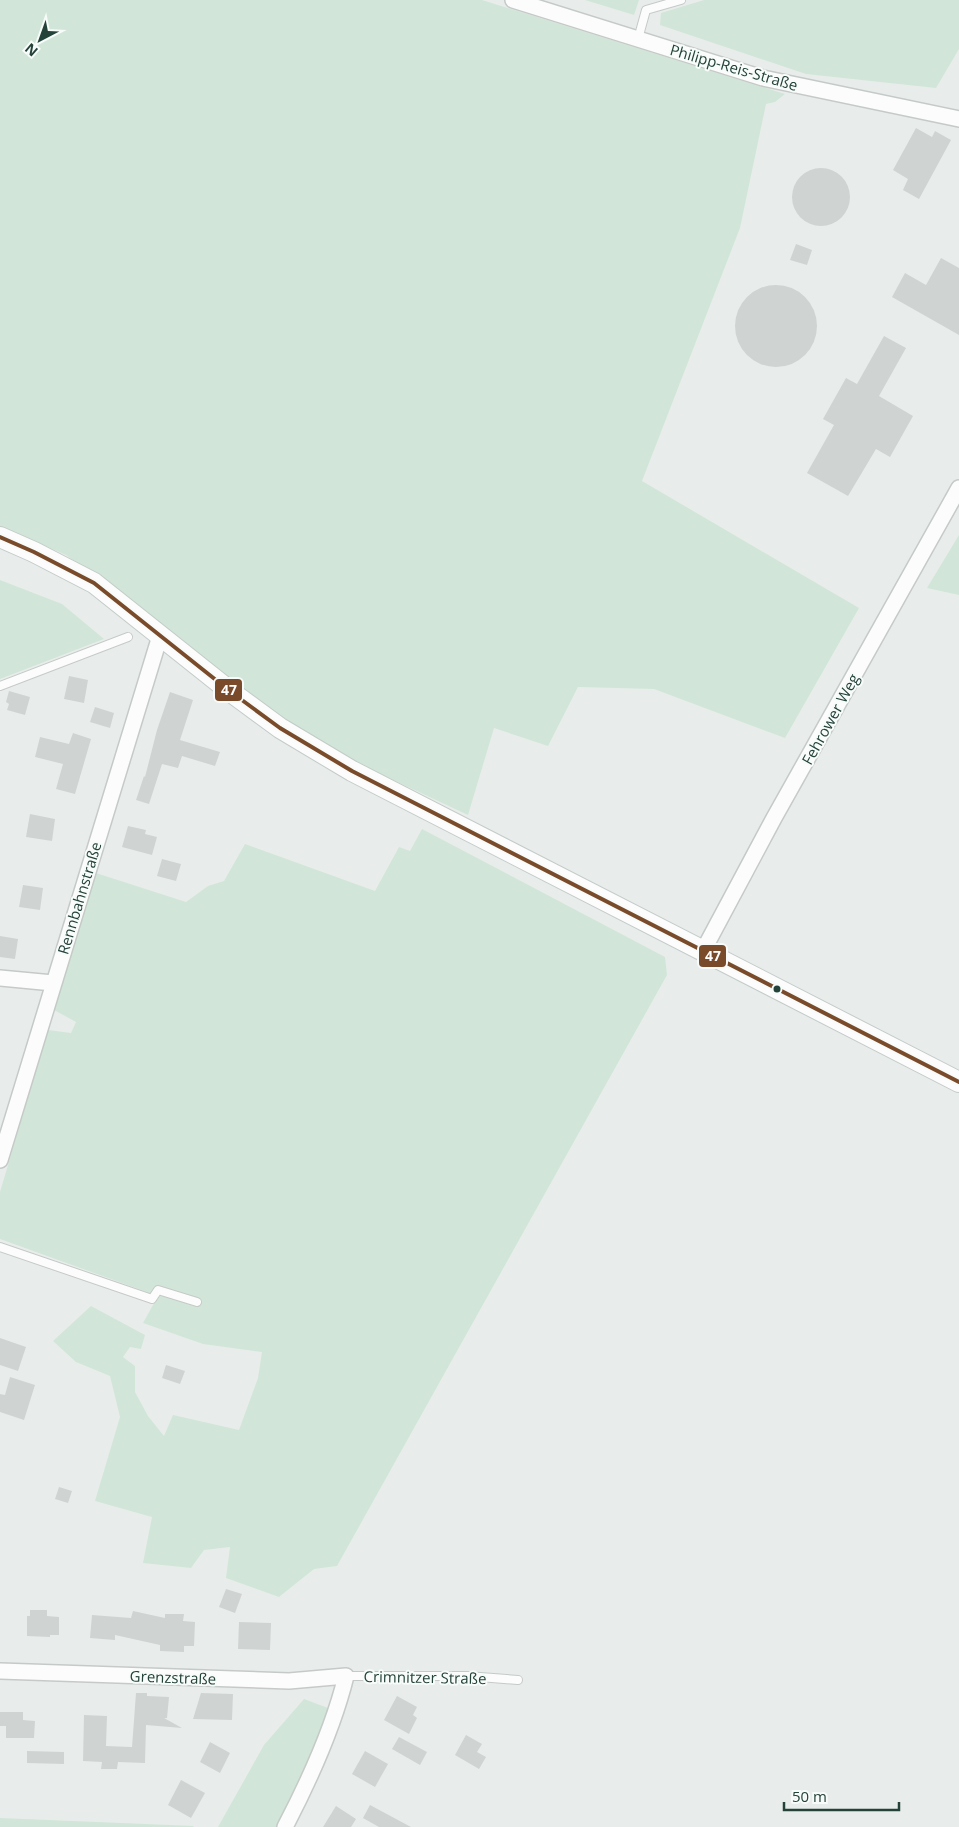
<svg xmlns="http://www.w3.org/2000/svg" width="959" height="1827" viewBox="0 0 959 1827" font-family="'Open Sans',sans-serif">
  <rect width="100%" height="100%" fill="#e8edeb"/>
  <g fill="#d1e6d8">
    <polygon points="0,0 482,0 785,94 775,102 766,104 740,228 642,481 859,608 785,738 654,689 578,687 548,746 494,728 468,815 344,757 253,698 169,631 66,555 0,526"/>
    <polygon points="585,0 639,0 634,15"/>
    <polygon points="704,0 959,0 959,49 936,88 806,74 660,25 661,13"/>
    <polygon points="959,535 959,595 927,588"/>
    <polygon points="0,580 62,604 104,639 0,679"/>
    <polygon points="422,829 665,957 667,975 337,1566 314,1569 279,1597 226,1578 230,1547 204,1550 191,1568 143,1563 152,1517 95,1501 120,1417 110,1376 76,1362 53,1341 91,1306 145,1335 141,1349 130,1347 123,1357 135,1366 135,1392 148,1416 164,1436 173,1415 239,1430 258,1378 262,1352 203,1344 143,1323 158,1296 0,1239 0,1192 48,1030 71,1033 76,1022 54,1010 96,873 186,902 208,886 224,881 245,844 375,891 399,847 410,851"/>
    <polygon points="304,1699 328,1708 300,1786 277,1827 218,1827 264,1745"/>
    <polygon points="0,1818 194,1826 193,1827 0,1827"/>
  </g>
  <g fill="#cfd4d2">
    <polygon points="916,128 932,137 935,131 951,140 919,199 903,190 908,179 893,170"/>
    <circle cx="821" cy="197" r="29"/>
    <polygon points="796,244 812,250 807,265 790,260"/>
    <polygon points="941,258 959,268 959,335 892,297 905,273 926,285"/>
    <circle cx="776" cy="326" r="41"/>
    <polygon points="884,336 906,348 879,396 913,416 890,457 876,449 848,496 807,473 834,425 823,419 846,378 857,384"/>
    <polygon points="69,676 88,680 84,703 64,699"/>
    <polygon points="9,691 30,697 25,715 7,710 9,704 6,702"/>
    <polygon points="170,692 193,700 180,740 220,752 215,766 182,756 178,768 162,764 149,804 136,800 144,776 145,777 157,730"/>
    <polygon points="95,707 114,713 110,728 90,722"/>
    <polygon points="73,733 91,739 75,794 56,789 63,764 35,757 40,737 69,744"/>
    <polygon points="30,814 55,819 52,841 26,837"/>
    <polygon points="128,826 146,830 145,834 157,837 152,855 122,847"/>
    <polygon points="162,859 181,864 176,881 157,876"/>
    <polygon points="23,885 43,888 40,910 19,907"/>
    <polygon points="0,936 18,939 15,959 0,957"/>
    <polygon points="0,1338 26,1347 18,1371 0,1365"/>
    <polygon points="166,1365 185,1371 180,1384 162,1378"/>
    <polygon points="10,1377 35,1385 24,1420 0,1412 0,1394 5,1395"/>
    <polygon points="59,1487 72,1491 68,1503 55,1499"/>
    <polygon points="226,1589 242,1594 235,1613 219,1607"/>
    <polygon points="30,1610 47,1610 47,1616 59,1617 59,1635 50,1635 50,1637 27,1636 27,1616 30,1616"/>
    <polygon points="133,1611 165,1618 165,1614 184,1614 183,1621 195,1622 194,1646 184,1646 184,1652 160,1651 160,1645 115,1635 115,1640 90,1638 92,1615 131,1618"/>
    <polygon points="239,1622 271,1623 270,1650 238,1649"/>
    <polygon points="136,1693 147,1693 147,1696 169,1697 167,1718 164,1718 182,1728 146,1725 145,1763 118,1762 117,1769 101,1769 102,1762 83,1761 84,1715 107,1716 106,1746 132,1747"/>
    <polygon points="201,1693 233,1694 232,1720 193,1719"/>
    <polygon points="397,1696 417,1707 413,1715 417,1718 409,1734 384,1720"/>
    <polygon points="0,1712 23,1712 23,1720 35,1721 34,1738 6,1738 6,1726 0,1726"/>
    <polygon points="466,1735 482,1744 477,1752 486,1757 479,1769 455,1755"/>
    <polygon points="399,1737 427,1752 420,1765 392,1749"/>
    <polygon points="210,1742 230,1753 220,1773 200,1762"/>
    <polygon points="27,1751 64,1752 64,1764 27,1763"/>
    <polygon points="365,1751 388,1764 375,1787 352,1774"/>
    <polygon points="181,1780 205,1793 191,1818 168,1805"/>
    <polygon points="370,1805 411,1827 379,1827 363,1818"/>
    <polygon points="336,1806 356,1819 351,1827 323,1827"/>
  </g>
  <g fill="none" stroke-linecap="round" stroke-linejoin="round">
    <defs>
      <g id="lane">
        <polyline points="638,39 646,10 681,0"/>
        <polyline points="0,686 128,637"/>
        <polyline points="0,1247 152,1299 158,1290 197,1302"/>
        <polyline points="346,1676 467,1676 518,1680"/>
      </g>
      <g id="street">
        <polyline points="513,0 763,78 959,119"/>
        <polyline points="703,951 774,818 959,488"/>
        <polyline points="0,978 53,983"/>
        <polyline points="0,1160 160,636"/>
        <path d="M 0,1671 L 289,1681 L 346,1676 C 333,1729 310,1779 285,1827"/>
      </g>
      <polyline id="secondary" points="0,537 34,552 94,583 231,692 280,728 352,771 959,1082"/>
    </defs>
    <use href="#lane" stroke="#c5cac8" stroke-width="10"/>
    <use href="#street" stroke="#c5cac8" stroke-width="18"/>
    <use href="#secondary" stroke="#c3cbc8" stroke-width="22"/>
    <use href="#lane" stroke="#fcfcfc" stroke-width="8"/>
    <use href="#street" stroke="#fcfcfc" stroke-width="15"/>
    <use href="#secondary" stroke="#fcfcfc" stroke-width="20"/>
    <defs>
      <polyline id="bus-1" points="0,537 34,552 94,583 231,692 280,728 352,771 959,1082"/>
    </defs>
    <use href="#bus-1" stroke="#f7fbf9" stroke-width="8"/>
    <use href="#bus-1" stroke="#7a4b2a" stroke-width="4"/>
  </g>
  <circle fill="#24423a" stroke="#f7fbf9" stroke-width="2" cx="777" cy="989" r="4.5"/>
  <g text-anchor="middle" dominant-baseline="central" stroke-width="4" stroke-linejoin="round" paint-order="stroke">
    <g font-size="15" fill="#24423a" stroke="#f7fbf9">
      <text transform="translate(734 67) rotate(16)">Philipp-Reis-Straße</text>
      <text transform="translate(830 719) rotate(-61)">Fehrower Weg</text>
      <text transform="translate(79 898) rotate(-73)">Rennbahnstraße</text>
      <text transform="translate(173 1677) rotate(2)">Grenzstraße</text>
      <text transform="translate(425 1677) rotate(1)">Crimnitzer Straße</text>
    </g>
  </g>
  <g stroke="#f7fbf9" stroke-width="2">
    <rect x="214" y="678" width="29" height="24" rx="5" fill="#7a4b2a"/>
    <rect x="698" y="944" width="29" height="24" rx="5" fill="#7a4b2a"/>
  </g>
  <g font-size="14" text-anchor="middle" font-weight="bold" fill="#fff">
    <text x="229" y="695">47</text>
    <text x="713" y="961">47</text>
  </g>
  <g transform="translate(40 40) rotate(221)" stroke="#f7fbf9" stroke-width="4" paint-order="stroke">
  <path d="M0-4L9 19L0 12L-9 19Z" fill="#24423a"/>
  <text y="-8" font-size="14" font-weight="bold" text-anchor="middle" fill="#24423a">N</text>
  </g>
  <path d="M784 1802v8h115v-8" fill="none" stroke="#24423a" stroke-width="2.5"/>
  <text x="792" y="1802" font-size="15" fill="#24423a" stroke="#f7fbf9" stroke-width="4" paint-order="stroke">50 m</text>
</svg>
